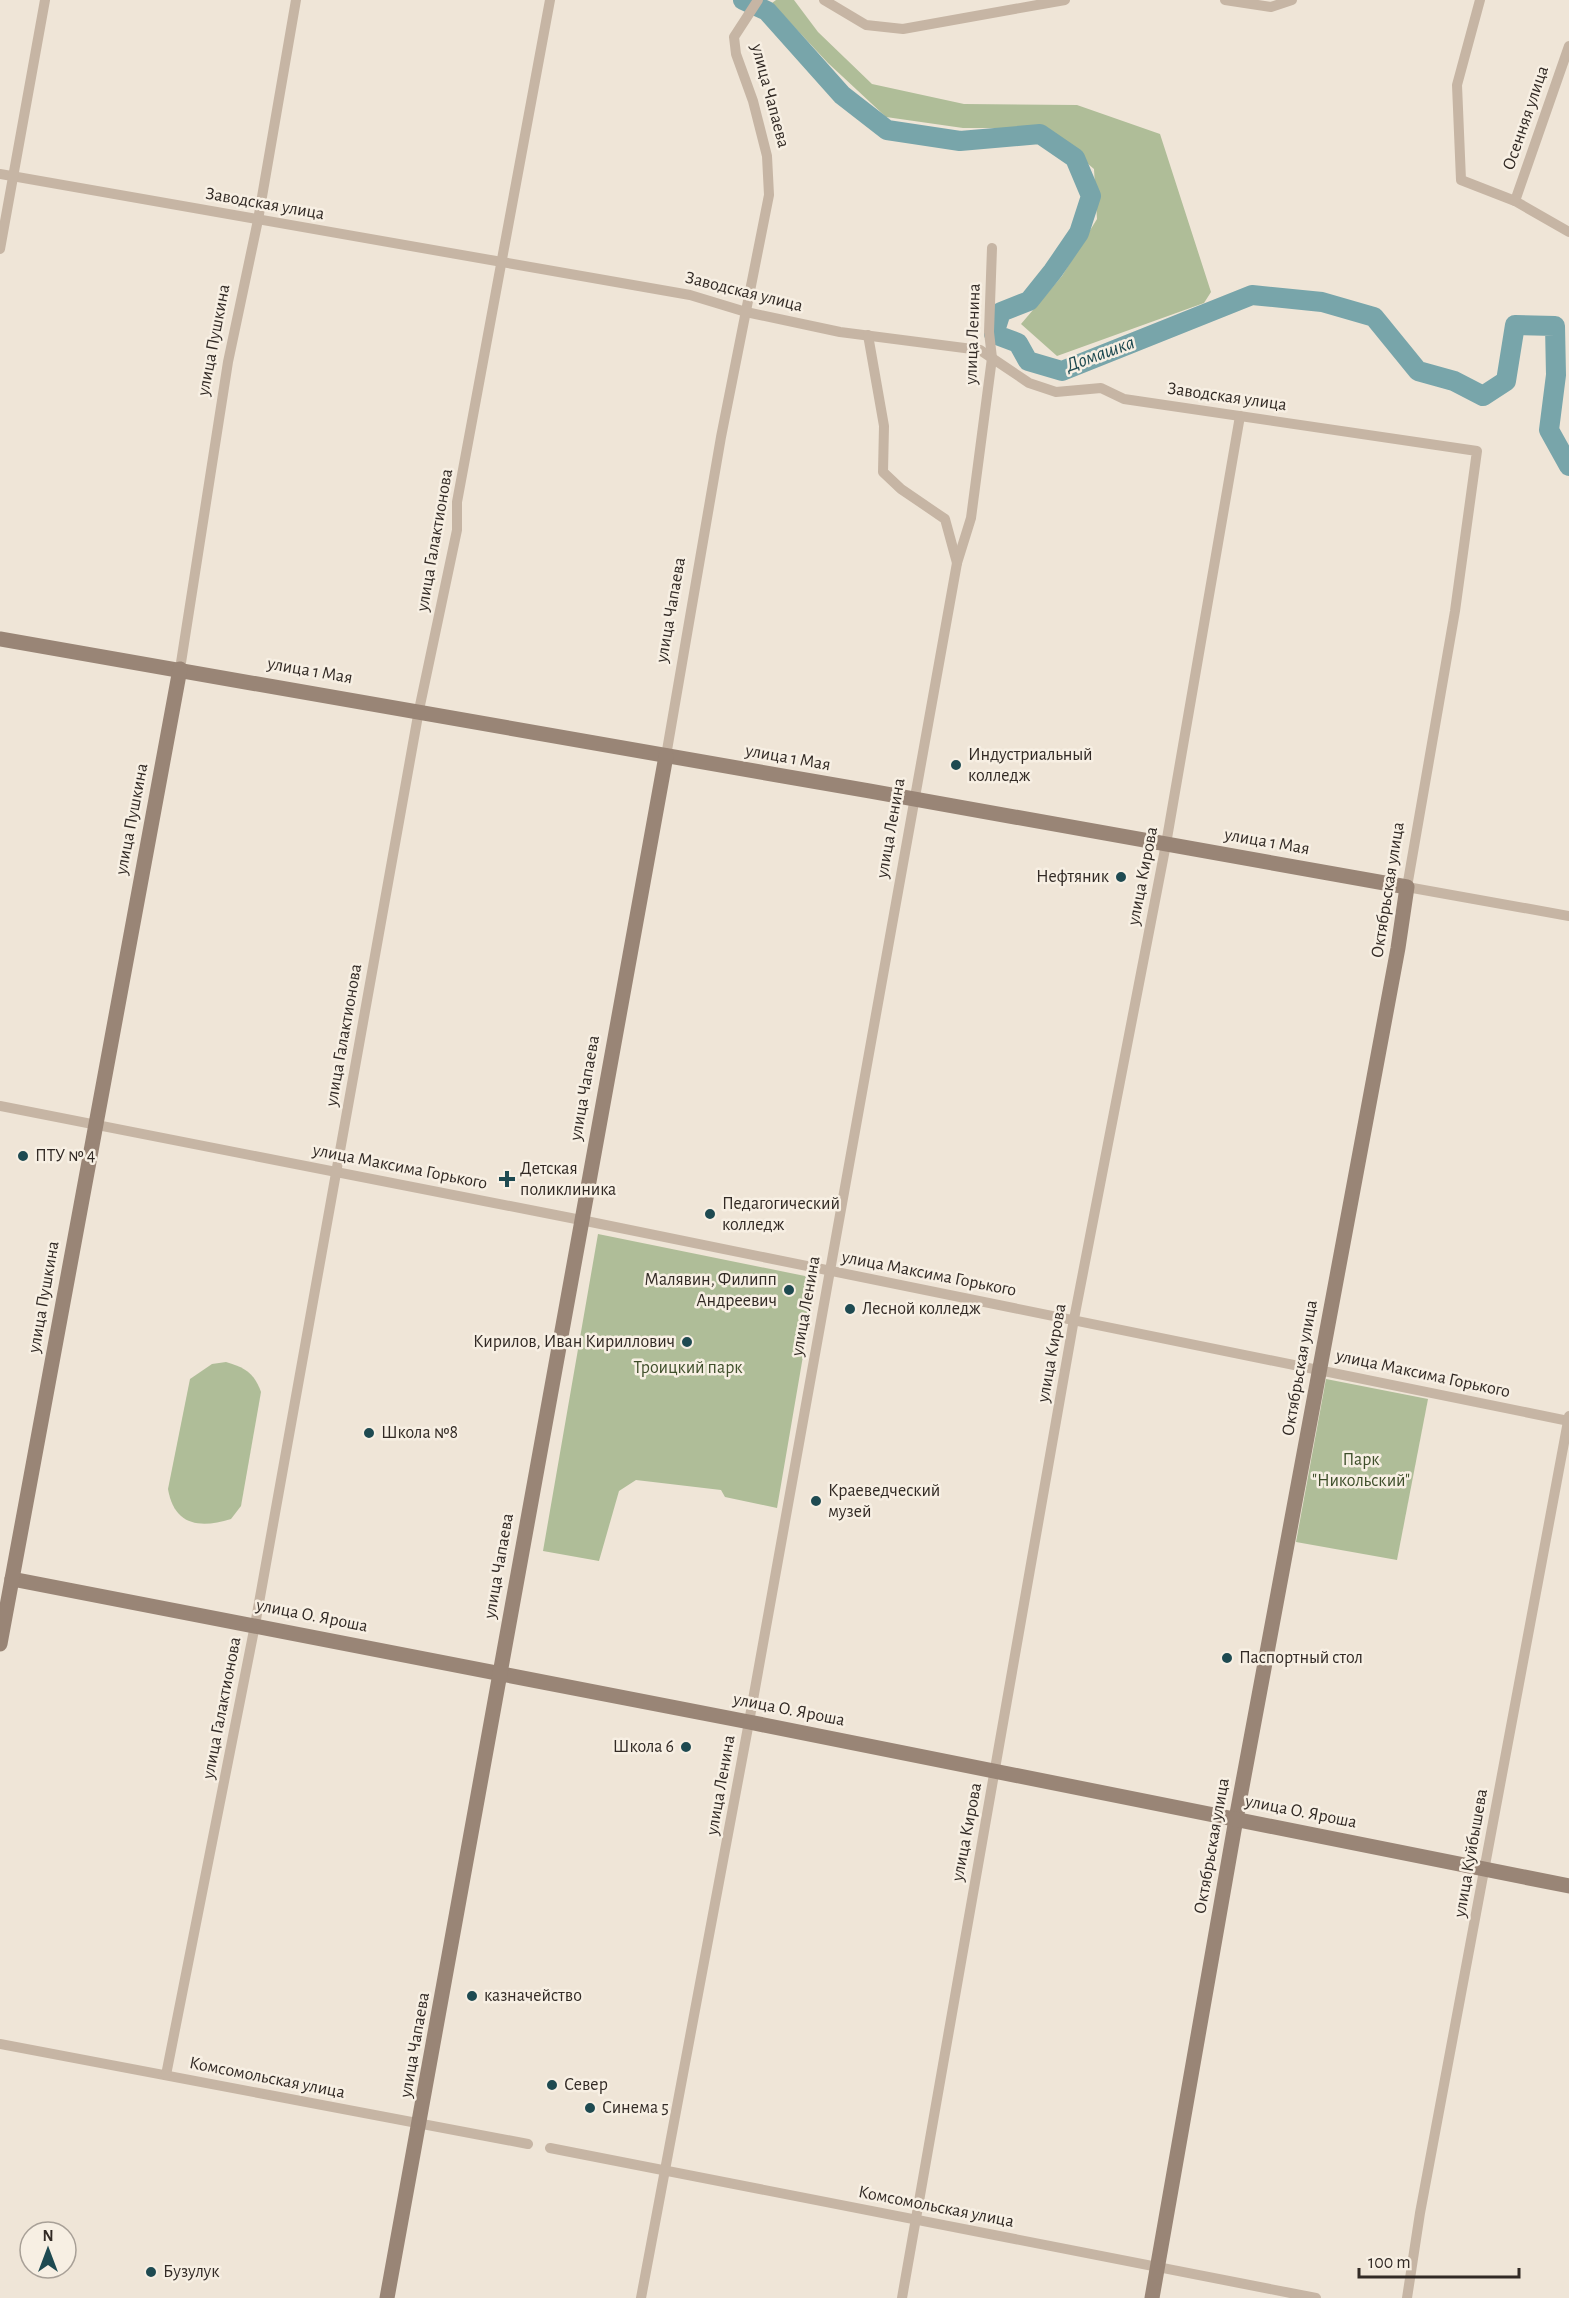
<svg xmlns="http://www.w3.org/2000/svg" width="1569" height="2298" viewBox="0 0 1569 2298" font-family="'Alegreya Sans',sans-serif">
  <rect width="100%" height="100%" fill="#efe5d7"/>
  <g fill="#afbd98">
    <polygon points="776,0 794,0 818,32 872,84 964,104 1077,105 1160,134 1211,292 1204,303 1057,356 1021,324 1062,276 1097,219 1094,169 1046,128 963,128 886,117 828,63 772,3"/>
    <polygon points="598,1234 805,1276 815,1286 777,1508 725,1497 721,1490 636,1480 619,1491 599,1561 543,1551"/>
    <path d="M 226,1362 C 246,1368 254,1373 261,1392 L 241,1506 L 231,1519 C 199,1529 174,1525 168,1489 L 190,1379 L 212,1364 Z"/>
    <polygon points="1326,1379 1428,1399 1397,1560 1296,1542"/>
  </g>
  <g fill="none" stroke-linecap="round" stroke-linejoin="round">
    <polyline stroke="#78a5aa" stroke-width="20" points="743,0 767,11 842,95 887,130 960,141 1040,134 1075,158 1091,196 1079,233 1053,271 1029,301 1001,312 994,334 1018,343 1028,361 1062,371 1252,295 1322,302 1374,317 1418,371 1454,381 1483,396 1506,381 1515,325 1555,326 1556,375 1549,430 1569,466"/>
    <g stroke="#c6b5a4" stroke-width="10">
      <polyline points="824,0 866,25 903,29 1065,0"/>
      <polyline points="1225,0 1271,7 1292,0"/>
      <polyline points="1480,0 1457,85 1461,180 1515,201 1569,232"/>
      <polyline points="0,174 690,295 746,312 840,332 980,350 1029,383 1056,392 1101,388 1124,399 1477,451 1455,611 1407,887 1569,916"/>
      <polyline points="1515,201 1569,46"/>
      <polyline points="0,249 45,0"/>
      <polyline points="868,335 884,426 883,472 901,489 945,519 957,563"/>
      <polyline points="180,669 228,362 258,220 296,0"/>
      <polyline points="666,756 721,437 769,195 767,156 753,101 736,54 734,37 758,0"/>
      <polyline points="0,1106 581,1220 1569,1421"/>
      <polyline points="0,2044 528,2144"/>
      <polyline points="166,2075 255,1625 419,710 457,530 457,502 550,0"/>
      <polyline points="550,2148 1316,2298"/>
      <polyline points="641,2298 749,1722 957,563 971,518 992,358 989,332 992,248"/>
      <polyline points="902,2298 1074,1319 1166,844 1240,416"/>
      <polyline points="1407,2298 1420,2213 1569,1416"/>
    </g>
    <g stroke="#998576" stroke-width="15">
      <path d="M 0,639 C 470,718 938,804 1407,887 L 1398,948 L 1236,1819 L 1152,2298"/>
      <polyline points="12,1579 749,1722 1569,1886"/>
      <polyline points="0,1644 180,669"/>
      <polyline points="387,2298 666,756"/>
    </g>
  </g>
  <g fill="#1e4a51" stroke="#f7efe3" stroke-width="2">
    <circle cx="956" cy="765" r="6"/>
    <circle cx="1121" cy="877" r="6"/>
    <circle cx="23" cy="1156" r="6"/>
    <path d="M504 1170h6v6h6v6h-6v6h-6v-6h-6v-6h6z"/>
    <circle cx="710" cy="1214" r="6"/>
    <circle cx="789" cy="1290" r="6"/>
    <circle cx="850" cy="1309" r="6"/>
    <circle cx="687" cy="1342" r="6"/>
    <circle cx="369" cy="1433" r="6"/>
    <circle cx="816" cy="1501" r="6"/>
    <circle cx="1227" cy="1658" r="6"/>
    <circle cx="686" cy="1747" r="6"/>
    <circle cx="472" cy="1996" r="6"/>
    <circle cx="552" cy="2085" r="6"/>
    <circle cx="590" cy="2108" r="6"/>
    <circle cx="151" cy="2272" r="6"/>
  </g>
  <g text-anchor="middle" dominant-baseline="central" stroke-width="5" stroke-linejoin="round" paint-order="stroke">
    <g font-size="18" fill="#322a25" stroke="#f7efe3">
      <text transform="translate(770 96) rotate(75)">улица Чапаева</text>
      <text transform="translate(1526 118) rotate(-71)">Осенняя улица</text>
      <text transform="translate(265 204) rotate(10)">Заводская улица</text>
      <text transform="translate(744 292) rotate(14)">Заводская улица</text>
      <text transform="translate(973 334) rotate(-88)">улица Ленина</text>
      <text transform="translate(214 340) rotate(-79)">улица Пушкина</text>
      <text transform="translate(1227 397) rotate(8)">Заводская улица</text>
      <text transform="translate(435 540) rotate(-80)">улица Галактионова</text>
      <text transform="translate(671 610) rotate(-80)">улица Чапаева</text>
      <text transform="translate(310 671) rotate(10)">улица 1 Мая</text>
      <text transform="translate(788 758) rotate(10)">улица 1 Мая</text>
      <text transform="translate(132 819) rotate(-79)">улица Пушкина</text>
      <text transform="translate(891 828) rotate(-80)">улица Ленина</text>
      <text transform="translate(1267 842) rotate(10)">улица 1 Мая</text>
      <text transform="translate(1143 876) rotate(-79)">улица Кирова</text>
      <text transform="translate(1388 890) rotate(-81)">Октябрьская улица</text>
      <text transform="translate(344 1035) rotate(-80)">улица Галактионова</text>
      <text transform="translate(585 1088) rotate(-80)">улица Чапаева</text>
      <text transform="translate(400 1167) rotate(11)">улица Максима Горького</text>
      <text transform="translate(929 1274) rotate(11)">улица Максима Горького</text>
      <text transform="translate(44 1297) rotate(-80)">улица Пушкина</text>
      <text transform="translate(806 1306) rotate(-80)">улица Ленина</text>
      <text transform="translate(1052 1353) rotate(-80)">улица Кирова</text>
      <text transform="translate(1300 1368) rotate(-80)">Октябрьская улица</text>
      <text transform="translate(1423 1374) rotate(12)">улица Максима Горького</text>
      <text transform="translate(499 1566) rotate(-80)">улица Чапаева</text>
      <text transform="translate(312 1616) rotate(11)">улица О. Яроша</text>
      <text transform="translate(222 1708) rotate(-79)">улица Галактионова</text>
      <text transform="translate(789 1710) rotate(11)">улица О. Яроша</text>
      <text transform="translate(721 1785) rotate(-80)">улица Ленина</text>
      <text transform="translate(1301 1812) rotate(11)">улица О. Яроша</text>
      <text transform="translate(967 1832) rotate(-79)">улица Кирова</text>
      <text transform="translate(1212 1846) rotate(-80)">Октябрьская улица</text>
      <text transform="translate(1471 1853) rotate(-80)">улица Куйбышева</text>
      <text transform="translate(415 2045) rotate(-80)">улица Чапаева</text>
      <text transform="translate(267 2078) rotate(11)">Комсомольская улица</text>
      <text transform="translate(936 2207) rotate(11)">Комсомольская улица</text>
    </g>
    <g font-size="18" fill="#322a25" stroke="#f7efe3" text-anchor="start">
      <text x="968" y="755">Индустриальный<tspan x="968" dy="21">колледж</tspan></text>
      <text x="1109" y="877" text-anchor="end">Нефтяник</text>
      <text x="35" y="1156">ПТУ № 4</text>
      <text x="520" y="1169">Детская<tspan x="520" dy="21">поликлиника</tspan></text>
      <text x="722" y="1204">Педагогический<tspan x="722" dy="21">колледж</tspan></text>
      <text x="777" y="1280" text-anchor="end">Малявин, Филипп<tspan x="777" dy="21">Андреевич</tspan></text>
      <text x="862" y="1309">Лесной колледж</text>
      <text x="675" y="1342" text-anchor="end">Кирилов, Иван Кириллович</text>
      <text x="381" y="1433">Школа №8</text>
      <text x="828" y="1491">Краеведческий<tspan x="828" dy="21">музей</tspan></text>
      <text x="1239" y="1658">Паспортный стол</text>
      <text x="674" y="1747" text-anchor="end">Школа 6</text>
      <text x="484" y="1996">казначейство</text>
      <text x="564" y="2085">Север</text>
      <text x="602" y="2108">Синема 5</text>
      <text x="163" y="2272">Бузулук</text>
    </g>
    <g font-size="18" fill="#3f4f2b" stroke="#f7efe3">
      <text x="688" y="1368">Троицкий парк</text>
      <text x="1361" y="1460">Парк<tspan x="1361" dy="21">"Никольский"</tspan></text>
    </g>
    <g font-size="20" font-style="italic" fill="#1e4a51" stroke="#f7efe3">
      <text transform="translate(1100 354) rotate(-20)">Домашка</text>
    </g>
  </g>
  <g transform="translate(48 2250)"><circle r="28" fill="#f7efe3" stroke="#a8a097" stroke-width="1.5"/>
  <path d="M0-4.5L10 22L0 15L-10 22Z" fill="#1e4a51"/>
  <text y="-9" font-size="16" font-weight="bold" text-anchor="middle" fill="#322a25">N</text>
  </g>
  <path d="M1359 2268v9h160v-9" fill="none" stroke="#322a25" stroke-width="3"/>
  <text x="1368" y="2268" font-size="18" fill="#322a25" stroke="#f7efe3" stroke-width="4.5" paint-order="stroke">100 m</text>
</svg>
